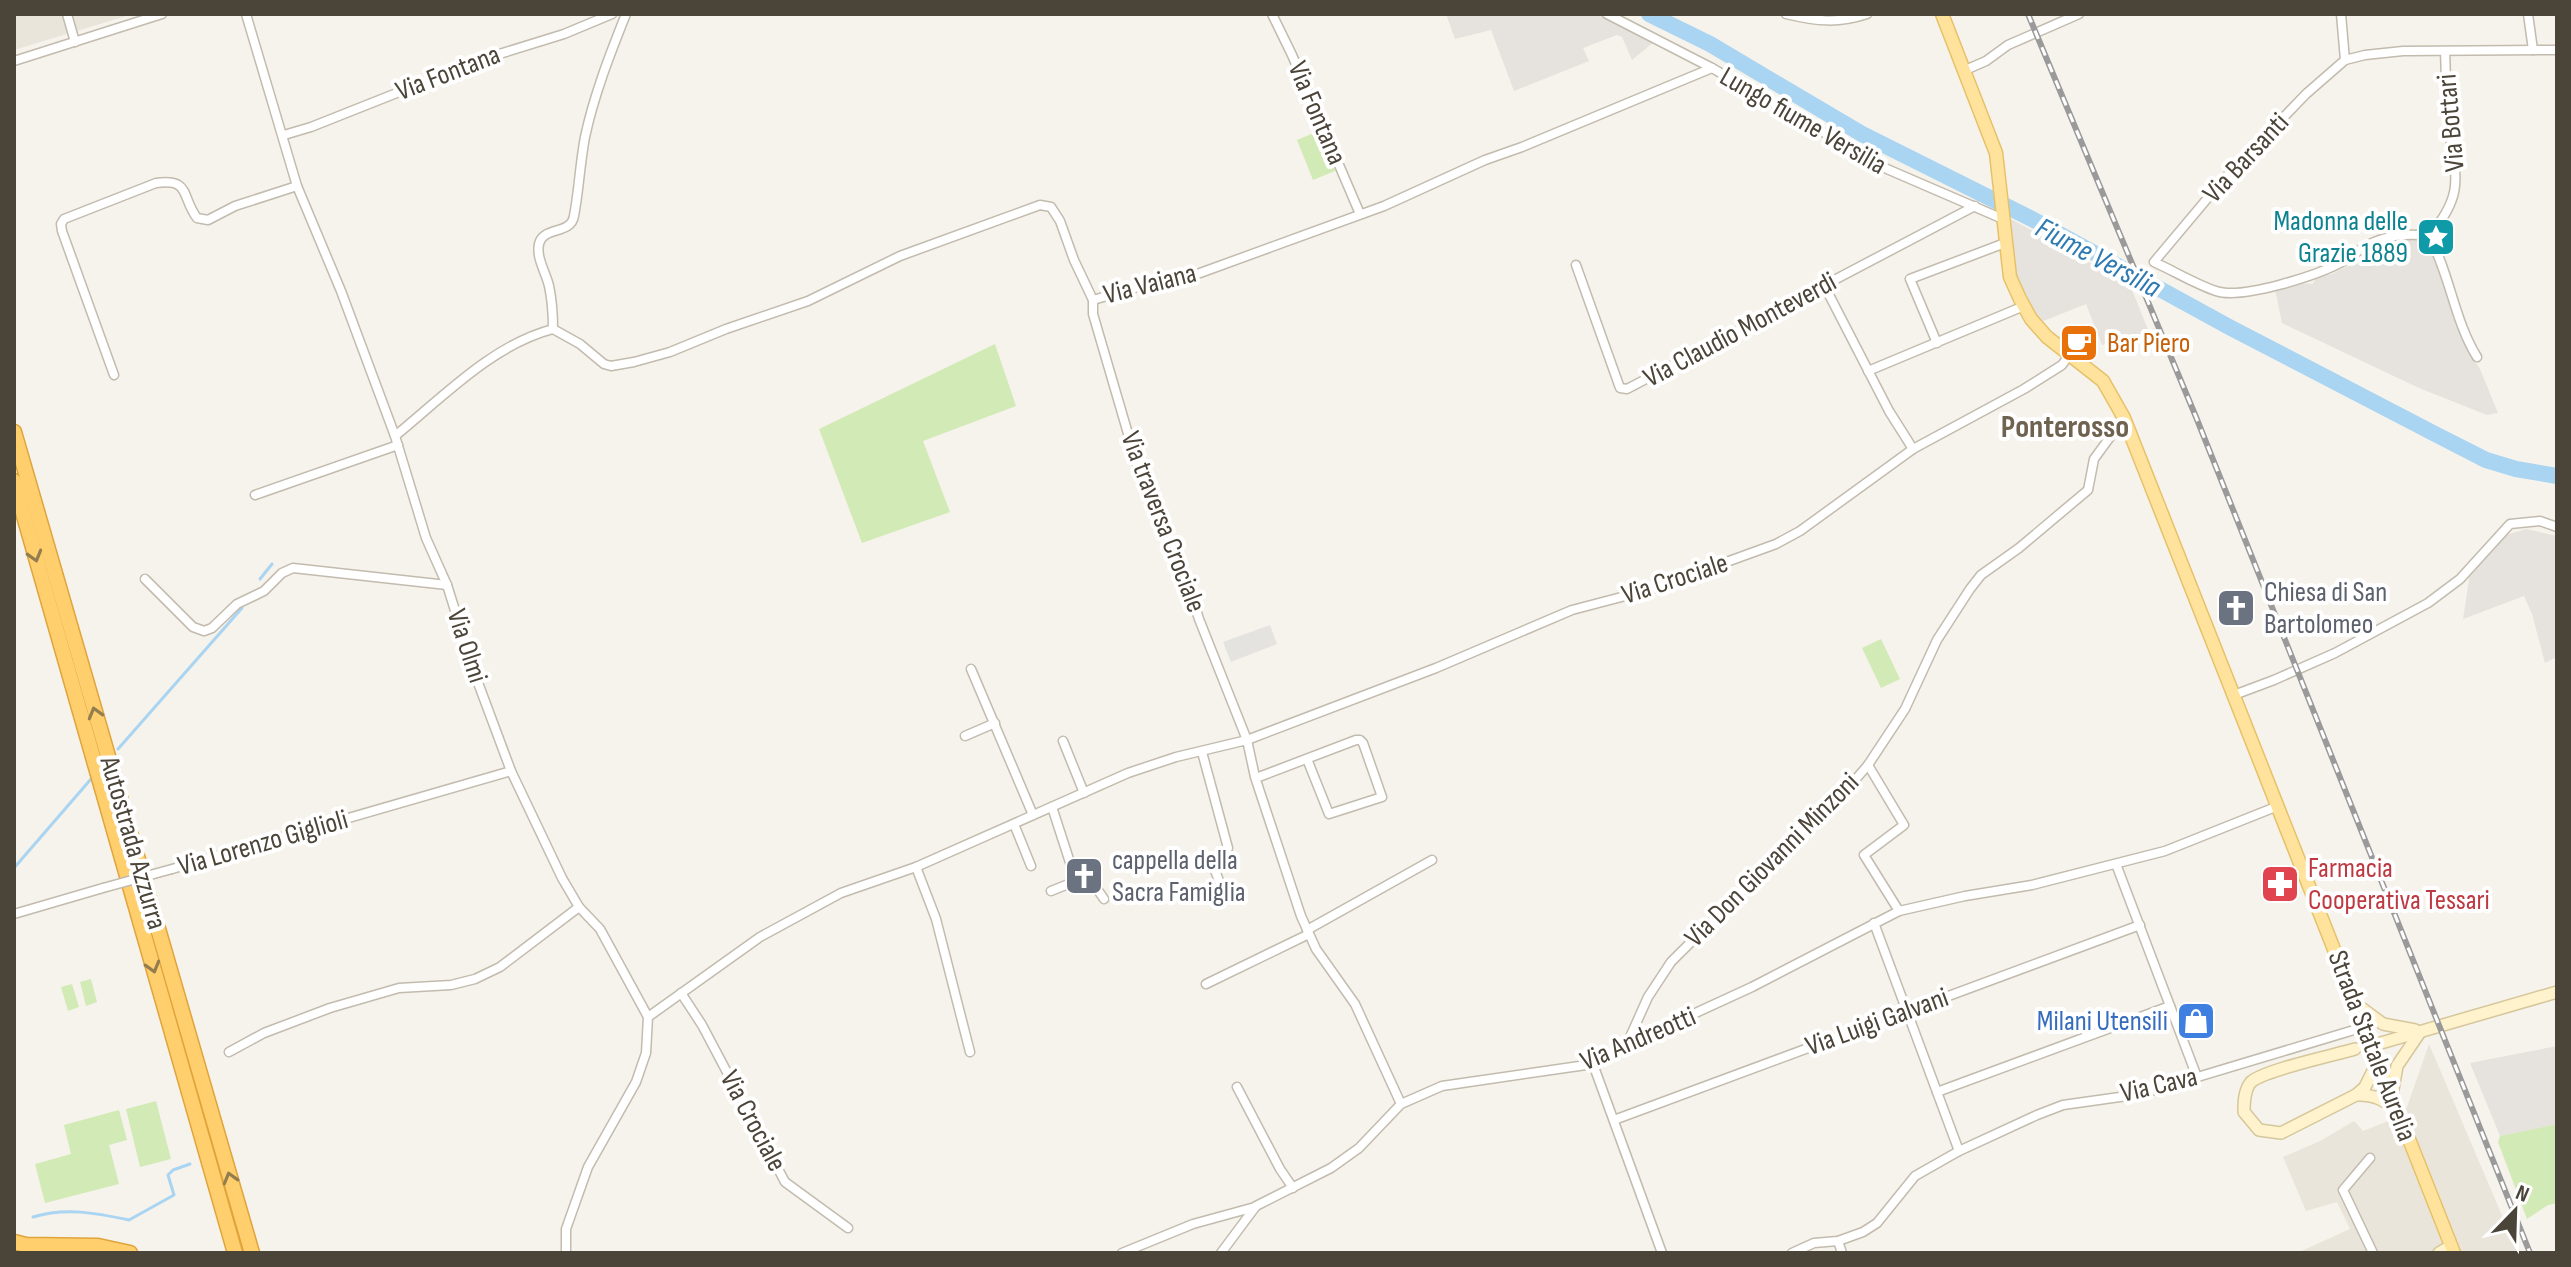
<svg xmlns="http://www.w3.org/2000/svg" width="2571" height="1267" viewBox="0 0 2571 1267" font-family="'Sofia Sans Condensed',sans-serif">
  <rect width="100%" height="100%" fill="#f6f3ec"/>
  <g fill="#eae5da">
    <polygon points="14,14 133,14 14,50"/>
    <polygon points="2429,1044 2518,1253 2297,1253 2350,1229 2337,1202 2306,1211 2283,1157 2320,1141 2354,1121 2363,1131 2393,1119 2407,1107"/>
  </g>
  <g fill="#e6e2dd">
    <polygon points="1446,14 1600,14 1631,28 1654,42 1632,60 1622,37 1617,35 1583,48 1589,61 1514,91 1491,30 1455,39"/>
    <polygon points="2011,219 2130,285 2149,332 2102,345 2086,304 2041,322 2025,300 2017,278"/>
    <polygon points="2418,237 2427,243 2434,252 2466,348 2480,369 2498,413 2487,415 2419,388 2282,323 2275,289 2298,283 2313,284 2316,277 2332,274 2356,262 2365,251"/>
    <polygon points="2526,529 2557,536 2557,657 2545,663 2532,614 2524,596 2463,619 2470,573 2503,536"/>
    <polygon points="2557,1046 2557,1124 2500,1136 2470,1063"/>
  </g>
  <g fill="#d2eab5">
    <polygon points="1319,131 1335,171 1313,180 1297,140"/>
    <polygon points="995,344 1016,406 923,441 950,512 862,543 819,429"/>
    <polygon points="1881,639 1900,679 1881,688 1862,648"/>
    <polygon points="91,979 97,1002 86,1006 80,982"/>
    <polygon points="72,984 79,1007 68,1011 61,987"/>
    <polygon points="156,1101 171,1159 140,1167 126,1109"/>
    <polygon points="119,1110 127,1140 109,1145 119,1184 45,1203 35,1164 71,1154 64,1125"/>
    <polygon points="2557,1124 2557,1203 2548,1205 2527,1219 2498,1142 2500,1136"/>
  </g>
  <polygon fill="#e5e3e0" points="1270,625 1277,644 1231,662 1223,642"/>
  <g fill="none" stroke-linecap="round" stroke-linejoin="round">
    <g stroke="#a9d4f2" stroke-width="3">
      <polyline points="260,579 272,564"/>
      <polyline points="118,749 242,608"/>
      <polyline points="14,868 91,779"/>
      <path d="M 33,1217 C 66,1207 96,1213 129,1220 L 174,1195 L 168,1175 L 173,1170 L 190,1164"/>
    </g>
    <polyline stroke="#a9d4f2" stroke-width="16" points="1649,14 1710,44 1862,134 2032,219 2231,328 2437,435 2486,460 2516,469 2557,476"/>
    <defs>
      <g id="street">
        <polyline points="67,14 75,42"/>
        <polyline points="246,14 297,186 341,291 395,436 426,538 447,585 477,680 511,771 562,878 579,907 600,929 648,1017 646,1053 636,1082 588,1167 566,1229 566,1253"/>
        <polyline points="1272,14 1292,55 1360,214"/>
        <polyline points="1607,14 1712,68 1887,169 2003,219"/>
        <path d="M 1786,14 C 1816,21 1837,24 1867,14"/>
        <polyline points="2341,14 2345,60"/>
        <polyline points="2528,14 2533,50"/>
        <path d="M 2445,51 C 2446,74 2446,97 2448,120 C 2453,172 2469,190 2429,236 C 2406,233 2382,236 2363,248 C 2356,252 2349,258 2342,262 C 2318,275 2242,300 2216,291 C 2195,284 2174,271 2154,262 L 2222,181 L 2306,94 L 2345,60 L 2365,55 L 2403,51 L 2557,50"/>
        <polyline points="14,61 162,14"/>
        <polyline points="1963,71 1986,61 2008,45 2079,14"/>
        <polyline points="284,135 311,127 480,60 564,34 612,14"/>
        <path d="M 2429,236 C 2450,274 2454,320 2477,357"/>
        <polyline points="1576,265 1620,388 1627,389 1975,206"/>
        <polyline points="1824,285 1889,411 1913,449"/>
        <polyline points="1093,300 1093,314 1143,485 1182,566 1199,619 1247,740 1436,668 1572,610 1652,589 1776,544 1800,531 1913,449 2024,389 2062,365 2070,354"/>
        <polyline points="553,329 580,344 604,364 611,366 634,362 670,352 726,329 808,301 900,256 1040,205 1051,207 1060,221 1074,260 1093,300 1152,283 1171,282 1200,273 1384,206 1485,160 1522,147 1712,68"/>
        <polyline points="1937,343 1910,279 2005,243"/>
        <polyline points="1868,371 2024,306"/>
        <path d="M 114,375 L 62,231 L 61,224 L 64,219 L 156,183 C 191,178 181,197 197,218 L 208,220 L 235,206 L 297,186"/>
        <path d="M 395,436 C 443,397 492,345 553,329 C 553,314 552,300 549,286 C 546,273 536,258 539,244 C 543,226 571,235 574,216 C 579,190 580,163 585,137 C 594,95 610,54 626,14"/>
        <polyline points="255,495 398,445"/>
        <polyline points="145,579 193,627 204,631 212,628 237,604 264,591 282,573 293,568 447,585"/>
        <polyline points="971,669 1033,815"/>
        <polyline points="2234,695 2274,680 2335,653 2428,603 2460,579 2510,524 2540,521 2557,527"/>
        <polyline points="965,736 995,723"/>
        <polyline points="1063,741 1084,793"/>
        <polyline points="1202,752 1228,848 1226,853 1211,860 1221,886"/>
        <polyline points="1868,765 1904,825 1864,855 1899,911"/>
        <polyline points="1256,778 1356,740 1360,740 1363,743 1382,797 1329,814 1307,759"/>
        <polyline points="1014,824 1031,866"/>
        <polyline points="2116,864 2197,1077"/>
        <polyline points="916,867 936,919 970,1052"/>
        <polyline points="172,869 511,771"/>
        <polyline points="1076,881 1082,885 1093,883 1104,899"/>
        <polyline points="1051,891 1076,881 1052,807"/>
        <polyline points="14,914 103,888"/>
        <polyline points="1874,923 1959,1151"/>
        <polyline points="1307,930 1432,860"/>
        <polyline points="1206,984 1309,934"/>
        <polyline points="681,993 702,1025 785,1182 848,1228"/>
        <polyline points="648,1017 760,937 841,893 916,867 1128,773 1176,757 1247,740 1255,777 1301,916 1316,949 1355,1004 1401,1104"/>
        <polyline points="1626,1046 1648,997 1671,962 1804,829 1836,802 1868,765 1905,709 1937,640 1970,589 1981,575 2019,548 2088,490 2094,459 2124,418"/>
        <polyline points="229,1052 264,1033 330,1008 399,988 451,985 475,979 500,967 579,907"/>
        <polyline points="1593,1064 1662,1253"/>
        <polyline points="1237,1087 1280,1169 1293,1188"/>
        <polyline points="1937,1092 2170,1006"/>
        <polyline points="1614,1120 2140,925"/>
        <polyline points="2370,1158 2343,1190 2373,1253"/>
        <polyline points="1838,1241 1842,1253"/>
        <polyline points="1122,1253 1193,1224 1255,1207"/>
        <polyline points="1221,1253 1256,1206 1331,1168 1359,1148 1401,1104 1442,1086 1593,1064 1652,1033 1752,987 1899,911 1965,896 2032,885 2165,851 2278,806"/>
        <polyline points="1792,1253 1814,1243 1838,1241 1863,1232 1877,1223 1915,1176 1959,1151 2037,1115 2063,1105 2141,1094 2364,1027"/>
      </g>
      <g id="secondary">
        <polyline points="2356,1004 2383,1024 2415,1030"/>
        <polyline points="2374,1045 2557,992"/>
        <path d="M 2355,1049 C 2335,1055 2264,1070 2251,1082 C 2244,1090 2244,1103 2244,1112 L 2259,1130 L 2281,1133 L 2356,1095 L 2365,1087 L 2377,1063"/>
        <path d="M 2356,1095 C 2375,1094 2383,1100 2398,1111"/>
        <polyline points="2392,1095 2397,1066 2420,1032"/>
        <polyline points="2439,1253 2451,1246"/>
      </g>
      <polyline id="primary" points="1942,14 1996,153 2010,277 2020,299 2031,319 2047,337 2103,381 2124,418 2454,1253"/>
      <g id="highway">
        <polyline points="14,432 252,1253"/>
        <polyline points="14,481 235,1253"/>
        <polyline points="14,1242 26,1245 98,1246 130,1253"/>
      </g>
    </defs>
    <use href="#street" stroke="#c2bbae" stroke-width="11"/>
    <use href="#secondary" stroke="#d6c79b" stroke-width="14"/>
    <use href="#primary" stroke="#e6c16a" stroke-width="15"/>
    <use href="#highway" stroke="#e0a43c" stroke-width="17"/>
    <use href="#street" stroke="#fff" stroke-width="8"/>
    <use href="#secondary" stroke="#fff3cd" stroke-width="11"/>
    <use href="#primary" stroke="#ffe39c" stroke-width="12"/>
    <use href="#highway" stroke="#ffcf6e" stroke-width="14"/>
    <defs>
      <polyline id="rail" points="2028,14 2196,417 2530,1253"/>
    </defs>
    <use href="#rail" stroke="#9a9a9a" stroke-width="6"/>
    <use href="#rail" stroke="#fff" stroke-width="3" stroke-dasharray="9" stroke-linecap="butt"/>
    <defs>
      <polyline id="street-bridge" points="103,888 172,869"/>
    </defs>
    <use href="#street-bridge" stroke="#c2bbae" stroke-width="11" stroke-linecap="butt"/>
    <use href="#street-bridge" stroke="#fff" stroke-width="8"/>
  </g>
  <defs><path id="oneway-chevron" d="M-2-3.5L2.5 0L-2 3.5" fill="none" stroke-width="1.6" stroke-linecap="round" stroke-linejoin="round" transform="scale(2)"/></defs>
  <g stroke="#937c4e">
    <use href="#oneway-chevron" transform="translate(35 556) rotate(74)"/>
    <use href="#oneway-chevron" transform="translate(95 713) rotate(-106)"/>
    <use href="#oneway-chevron" transform="translate(153 967) rotate(74)"/>
    <use href="#oneway-chevron" transform="translate(230 1178) rotate(-106)"/>
  </g>
  <defs>
    <symbol id="sight-square" viewBox="-11 -11 22 22"><rect x="-9" y="-9" width="18" height="18" rx="4" fill="#0f9aa8" stroke="#fff"/><path d="M0-6L1.8-2.2L6-1.7L2.9 1.2L3.7 5.4L0 3.3L-3.7 5.4L-2.9 1.2L-6-1.7L-1.8-2.2Z" fill="#fff"/></symbol>
    <symbol id="cafe-square" viewBox="-11 -11 22 22"><rect x="-9" y="-9" width="18" height="18" rx="4" fill="#e8710a" stroke="#fff"/><path d="M-5.5-4.5H6V0H3Q3 3.5 0 3.5H-2.5Q-5.5 3.5-5.5 0ZM3-3.2v2h1.7v-2ZM-6 4.5H4V6H-6Z" fill="#fff"/></symbol>
    <symbol id="church-square" viewBox="-11 -11 22 22"><rect x="-9" y="-9" width="18" height="18" rx="4" fill="#6b7280" stroke="#fff"/><path d="M-1.2-6h2.4v3.5h3.3v2.4h-3.3V6h-2.4V-.1h-3.3v-2.4h3.3Z" fill="#fff"/></symbol>
    <symbol id="pharmacy-square" viewBox="-11 -11 22 22"><rect x="-9" y="-9" width="18" height="18" rx="4" fill="#e0444e" stroke="#fff"/><path d="M-2-6h4v4h4v4h-4v4h-4v-4h-4v-4h4Z" fill="#fff"/></symbol>
    <symbol id="shop-square" viewBox="-11 -11 22 22"><rect x="-9" y="-9" width="18" height="18" rx="4" fill="#3f7fe0" stroke="#fff"/><path d="M-5-2.5h2.3a2.7 3.5 0 0 1 5.4 0H5L5.5 6h-11ZM-1.5-2.5h3a1.5 2.3 0 0 0-3 0Z" fill="#fff"/></symbol>
  </defs>
  <g fill-rule="evenodd">
    <use href="#sight-square" x="2414" y="215" width="44" height="44"/>
    <use href="#cafe-square" x="2057" y="321" width="44" height="44"/>
    <use href="#church-square" x="2214" y="586" width="44" height="44"/>
    <use href="#church-square" x="1062" y="854" width="44" height="44"/>
    <use href="#pharmacy-square" x="2258" y="862" width="44" height="44"/>
    <use href="#shop-square" x="2174" y="999" width="44" height="44"/>
  </g>
  <g text-anchor="middle" dominant-baseline="central" stroke-width="8" stroke-linejoin="round" paint-order="stroke">
    <g font-size="28" fill="#4b4439" stroke="#fff">
      <text transform="translate(448 73) rotate(-21)">Via Fontana</text>
      <text transform="translate(1317 113) rotate(67)">Via Fontana</text>
      <text transform="translate(1803 121) rotate(30)">Lungo fiume Versilia</text>
      <text transform="translate(2451 123) rotate(-95)">Via Bottari</text>
      <text transform="translate(2246 158) rotate(-47)">Via Barsanti</text>
      <text transform="translate(1150 284) rotate(-14)">Via Vaiana</text>
      <text transform="translate(1740 330) rotate(-28)">Via Claudio Monteverdi</text>
      <text transform="translate(1163 522) rotate(69)">Via traversa Crociale</text>
      <text transform="translate(1675 579) rotate(-18)">Via Crociale</text>
      <text transform="translate(467 646) rotate(72)">Via Olmi</text>
      <text transform="translate(133 843) rotate(74)">Autostrada Azzurra</text>
      <text transform="translate(263 843) rotate(-16)">Via Lorenzo Giglioli</text>
      <text transform="translate(1772 860) rotate(-45)">Via Don Giovanni Minzoni</text>
      <text transform="translate(1877 1022) rotate(-20)">Via Luigi Galvani</text>
      <text transform="translate(1638 1039) rotate(-23)">Via Andreotti</text>
      <text transform="translate(2372 1046) rotate(69)">Strada Statale Aurelia</text>
      <text transform="translate(2159 1085) rotate(-13)">Via Cava</text>
      <text transform="translate(753 1121) rotate(62)">Via Crociale</text>
    </g>
    <g font-size="28" fill="#0d838f" stroke="#fff" text-anchor="end">
      <text x="2408" y="221">Madonna delle<tspan x="2408" dy="32">Grazie 1889</tspan></text>
    </g>
    <g font-size="28" fill="#c56008" stroke="#fff" text-anchor="start">
      <text x="2107" y="343">Bar Piero</text>
    </g>
    <g font-size="28" fill="#5b616d" stroke="#fff" text-anchor="start">
      <text x="2264" y="592">Chiesa di San<tspan x="2264" dy="32">Bartolomeo</tspan></text>
      <text x="1112" y="860">cappella della<tspan x="1112" dy="32">Sacra Famiglia</tspan></text>
    </g>
    <g font-size="28" fill="#be3a42" stroke="#fff" text-anchor="start">
      <text x="2308" y="868">Farmacia<tspan x="2308" dy="32">Cooperativa Tessari</tspan></text>
    </g>
    <g font-size="28" fill="#366cbe" stroke="#fff" text-anchor="end">
      <text x="2168" y="1021">Milani Utensili</text>
    </g>
    <g font-size="30" font-style="italic" fill="#2e7ab2" stroke="#fff">
      <text transform="translate(2098 258) rotate(28)">Fiume Versilia</text>
    </g>
    <g font-size="32" font-weight="bold" fill="#6e6250" stroke="#fff">
      <text x="2065" y="427">Ponterosso</text>
    </g>
  </g>
  <rect width="2571" height="1267" fill="none" stroke="#4b4439" stroke-width="32"/>
  <g transform="translate(2515 1211) rotate(23)" stroke="#ffffff" stroke-width="6" paint-order="stroke">
  <path d="M0-6L14 30L0 20L-14 30Z" fill="#4b4439"/>
  <text y="-12" font-size="22" font-weight="bold" text-anchor="middle" fill="#4b4439">N</text>
  </g>
</svg>
